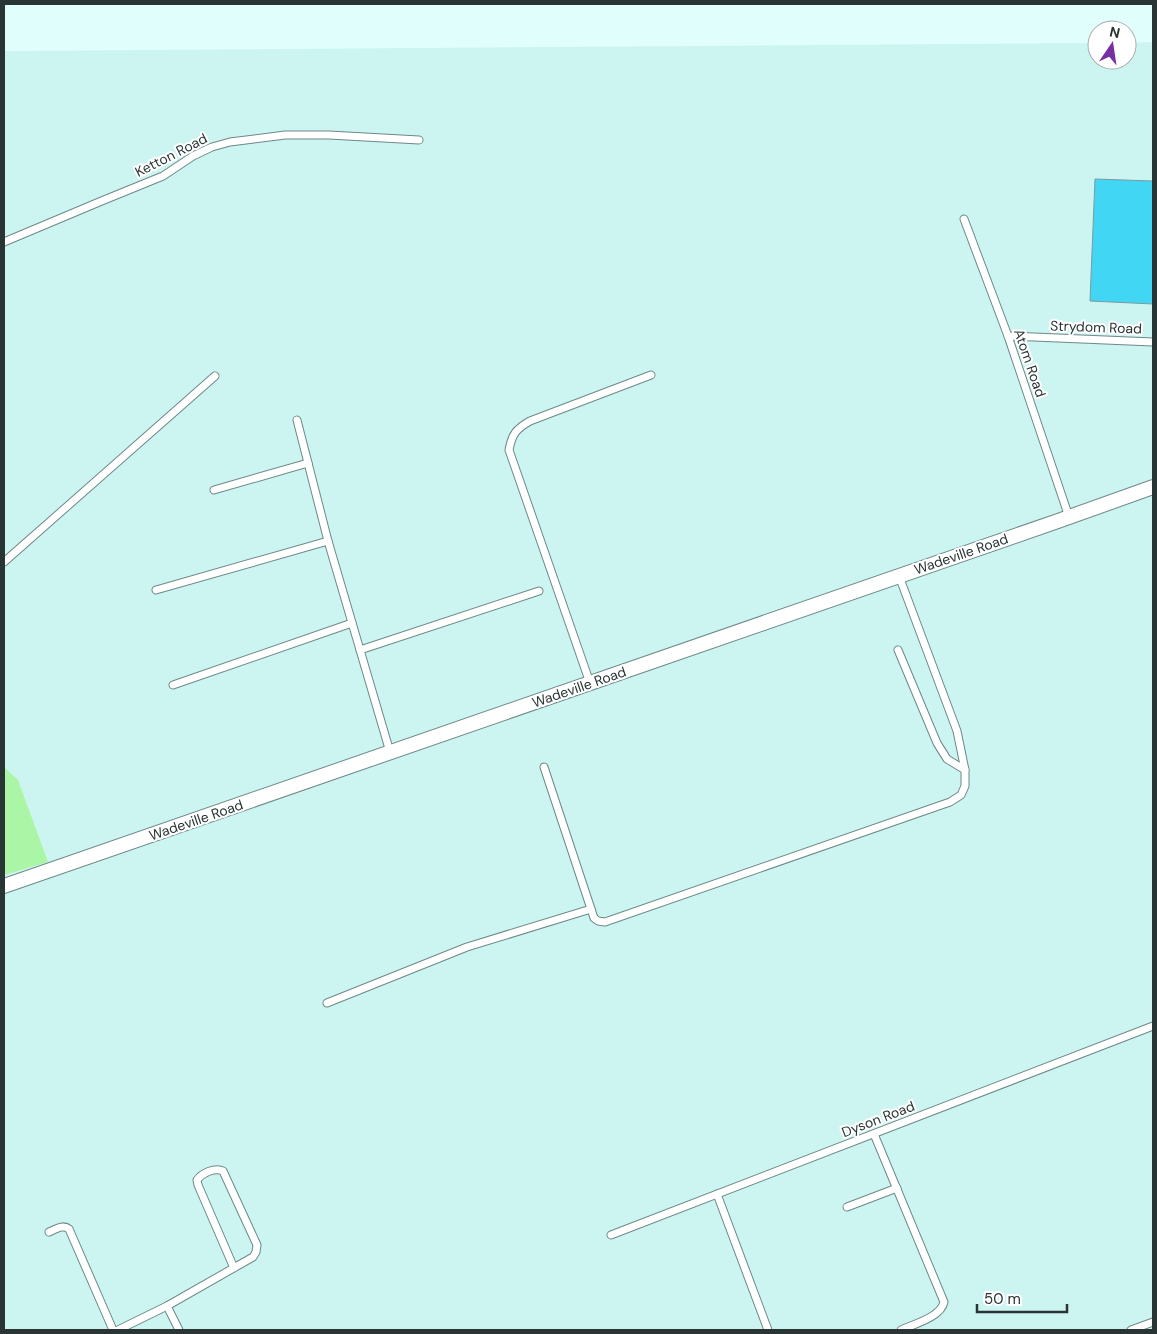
<svg xmlns="http://www.w3.org/2000/svg" width="1157" height="1334" viewBox="0 0 1157 1334" font-family="'DM Sans',sans-serif">
  <rect width="100%" height="100%" fill="#e0fffc"/>
  <polygon fill="#ccf5f2" points="1153,42 1153,1330 4,1330 4,51 1097,43 1097,60 1127,60 1127,43"/>
  <polygon fill="#abf5a7" points="4,767 18,780 48,862 4,875"/>
  <polygon fill="#40d6f4" stroke="#7d99a0" points="1095,179 1153,181 1153,304 1090,301"/>
  <g fill="none" stroke-linecap="round" stroke-linejoin="round">
    <defs>
      <g id="service">
        <polyline points="964,219 1008,336 1069,517"/>
        <polyline points="4,242 104,200 163,176 193,156 212,147 230,142 285,135 329,135 419,140"/>
        <polyline points="1008,336 1153,342"/>
        <polyline points="297,420 328,541 390,752"/>
        <polyline points="214,490 308,463"/>
        <polyline points="4,562 215,376"/>
        <polyline points="156,590 328,541"/>
        <polyline points="360,650 539,591"/>
        <polyline points="898,650 937,743 947,759 965,770"/>
        <path d="M 590,683 L 509,450 C 512,434 516,429 530,421 L 651,375"/>
        <polyline points="173,685 352,623"/>
        <polyline points="544,767 594,918 598,921 605,922 950,802 961,795 965,786 965,770 957,731 899,576"/>
        <polyline points="327,1003 467,947 591,909"/>
        <path d="M 874,1134 L 944,1302 C 941,1317 914,1324 901,1330"/>
        <polyline points="717,1194 768,1330"/>
        <polyline points="847,1207 897,1188"/>
        <path d="M 49,1232 C 56,1229 63,1224 69,1229 L 113,1330"/>
        <polyline points="611,1235 1153,1026"/>
        <path d="M 167,1306 L 253,1257 L 256,1252 L 257,1245 L 223,1171 C 215,1167 202,1173 197,1180 L 198,1185 L 234,1268"/>
        <polyline points="118,1330 167,1306 179,1330"/>
        <polyline points="1131,1330 1153,1322"/>
      </g>
      <polyline id="minor" points="4,886 1058,521 1153,487"/>
    </defs>
    <use href="#service" stroke="#6c8987" stroke-width="9"/>
    <use href="#minor" stroke="#6c8987" stroke-width="16"/>
    <use href="#service" stroke="#fff" stroke-width="7"/>
    <use href="#minor" stroke="#fff" stroke-width="14"/>
  </g>
  <g text-anchor="middle" dominant-baseline="central" stroke-width="4" stroke-linejoin="round" paint-order="stroke">
    <g font-size="14" fill="#293534" stroke="#fff">
      <text transform="translate(171 155) rotate(-27)">Ketton Road</text>
      <text transform="translate(1096 327) rotate(2)">Strydom Road</text>
      <text transform="translate(1030 363) rotate(71)">Atom Road</text>
      <text transform="translate(961 554) rotate(-19)">Wadeville Road</text>
      <text transform="translate(579 687) rotate(-19)">Wadeville Road</text>
      <text transform="translate(196 820) rotate(-19)">Wadeville Road</text>
      <text transform="translate(878 1119) rotate(-21)">Dyson Road</text>
    </g>
  </g>
  <rect width="1157" height="1334" fill="none" stroke="#293534" stroke-width="10"/>
  <g transform="translate(1112 45) rotate(13)"><circle r="24" fill="#ffffff" stroke="#a9aeae"/>
  <path d="M0-4L9 19L0 12L-9 19Z" fill="#7630a3"/>
  <text y="-8" font-size="14" font-weight="bold" text-anchor="middle" fill="#293534">N</text>
  </g>
  <path d="M977 1304v8h90v-8" fill="none" stroke="#293534" stroke-width="2.5"/>
  <text x="984" y="1304" font-size="15" fill="#293534" stroke="#ffffff" stroke-width="4" paint-order="stroke">50 m</text>
</svg>
